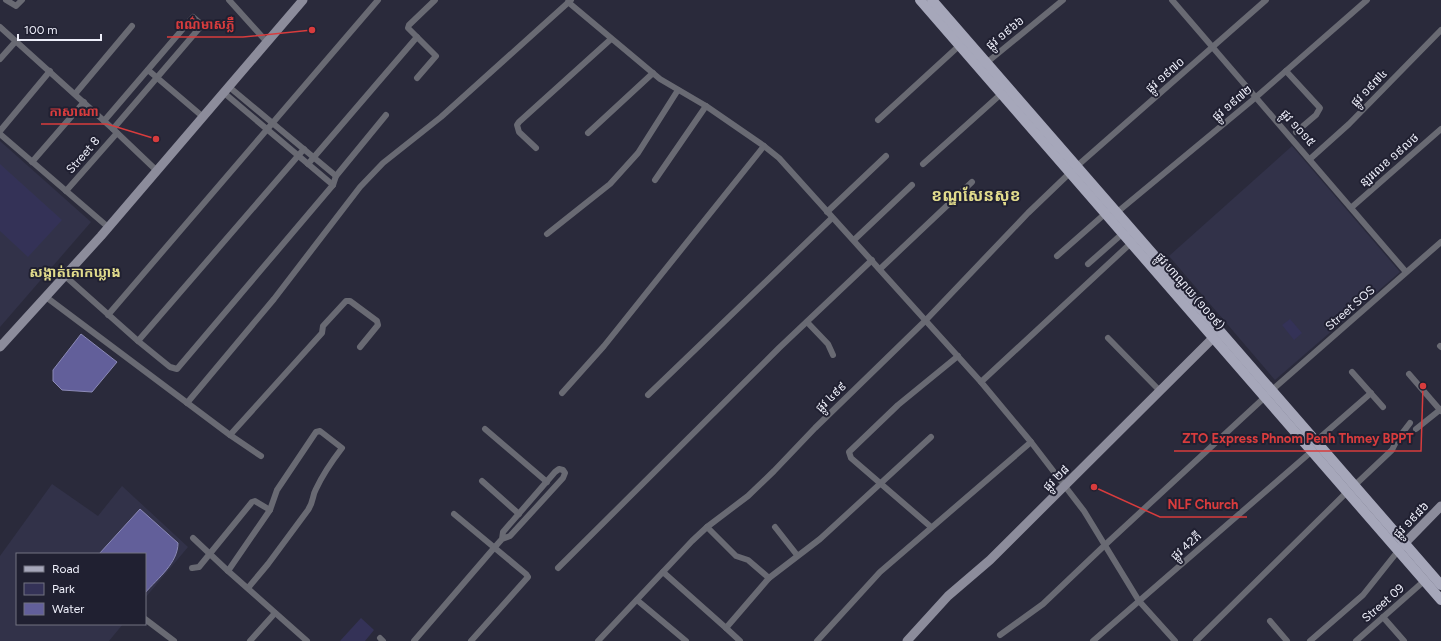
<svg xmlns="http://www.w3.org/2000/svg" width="1441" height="641" viewBox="0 0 1441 641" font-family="Figtree,'Noto Sans Khmer',sans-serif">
  <rect width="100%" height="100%" fill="#2a2a3b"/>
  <g fill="#323249">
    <polygon points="0,141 91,222 0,327"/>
    <polygon points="1292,146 1400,272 1275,380 1169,256"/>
    <polygon points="52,484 98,516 122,486 188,547 145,598 145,554 17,554 17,624 123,624 109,641 0,641 0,556"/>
  </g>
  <g fill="#343257">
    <polygon points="0,164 62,220 28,257 0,231"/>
    <polygon points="1290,319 1302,333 1294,340 1282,325"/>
    <polygon points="361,618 374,630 365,641 340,641"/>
  </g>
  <g fill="#625f9a" stroke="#8c8ab7">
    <polygon points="81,334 117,362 92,392 62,390 53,381 53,370"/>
    <path d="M 140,509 L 178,543 C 178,563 158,578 145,593 L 145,554 L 99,554 Z"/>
  </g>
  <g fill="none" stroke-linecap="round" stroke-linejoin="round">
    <g stroke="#696a73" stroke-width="6">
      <polyline points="6,0 16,6 22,0"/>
      <polyline points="229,0 266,41"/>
      <polyline points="1172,0 1406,272"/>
      <polyline points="568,2 660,79 706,106 764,146 779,158 981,382 1031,442 1084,511 1139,601 1175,641"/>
      <polyline points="0,27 113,129 156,170"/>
      <polyline points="0,59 16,41"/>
      <polyline points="985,64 1063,0"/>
      <polyline points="148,70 202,116"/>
      <polyline points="1286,71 1320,108 1316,115 1296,132"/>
      <polyline points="417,78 436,56 408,28 409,25 435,0"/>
      <polyline points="228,86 336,176"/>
      <polyline points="223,92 333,185"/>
      <polyline points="75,94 132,26"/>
      <polyline points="878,120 961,44"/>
      <polyline points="104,121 193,17 202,25 113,129"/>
      <polyline points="0,131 50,71"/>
      <polyline points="588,133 653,73"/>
      <polyline points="0,134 108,227"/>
      <polyline points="536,148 519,132 517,125 519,122 611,39"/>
      <polyline points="1310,159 1349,124 1441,30"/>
      <polyline points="32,162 84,102"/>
      <polyline points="308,164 417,37"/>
      <polyline points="923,164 1001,94"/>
      <polyline points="655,180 706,106"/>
      <polyline points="66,191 117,133"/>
      <polyline points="1352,207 1441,129"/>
      <polyline points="827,212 886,156"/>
      <polyline points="1115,214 1255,98 1367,0"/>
      <polyline points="547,234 610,184 638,153 678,90"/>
      <polyline points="854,240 912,185"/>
      <polyline points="1057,256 1107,212"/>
      <polyline points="1088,264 1122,234"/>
      <polyline points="880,269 972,182"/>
      <polyline points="65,276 138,341 170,367 177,369 333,185 336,176 386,115"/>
      <polyline points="46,297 230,435 261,456"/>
      <polyline points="108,315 378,0"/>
      <polyline points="807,322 828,344 833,355"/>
      <polyline points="1108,338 1159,390"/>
      <polyline points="138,341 304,149"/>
      <polyline points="1440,346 1441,347"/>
      <polyline points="1352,372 1383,407"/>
      <polyline points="1409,374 1441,411"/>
      <polyline points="981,382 1131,243"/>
      <polyline points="1272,390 1441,242"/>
      <polyline points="562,393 604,346 764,146"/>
      <polyline points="648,395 832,218"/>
      <polyline points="187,403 274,299 360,187 383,163 441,117 571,0"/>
      <polyline points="485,429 547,482"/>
      <polyline points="1416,429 1441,409"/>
      <polyline points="230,435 322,333 323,326 346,301 350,301 377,321 378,325 360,347"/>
      <polyline points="1316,441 1371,393"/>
      <polyline points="482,481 519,514"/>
      <polyline points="1355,485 1392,450 1397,440 1410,423"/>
      <polyline points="454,514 526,574 528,577 471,641"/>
      <polyline points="707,527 736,556 748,560 769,578"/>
      <polyline points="775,527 797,555"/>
      <polyline points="931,527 851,458 849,452 898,405 958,356"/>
      <polyline points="193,538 228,571 307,641"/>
      <polyline points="192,568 199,567 252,502 255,501 270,510"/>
      <polyline points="558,568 779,348 872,260"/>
      <path d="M 228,571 L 270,510 L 277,490 L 316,432 L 320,431 L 342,448 C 332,461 323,474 316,489 C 312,496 314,501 308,510 L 268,564 L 248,588"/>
      <polyline points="663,572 726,628 769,578 820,539 931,437"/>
      <polyline points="637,600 686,641"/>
      <polyline points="1383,617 1404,641"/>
      <polyline points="145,619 174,641"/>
      <polyline points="1270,621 1287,641"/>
      <polyline points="726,628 740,641"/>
      <polyline points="1000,635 1043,604 1106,544 1265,397"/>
      <polyline points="380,638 383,641"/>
      <polyline points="250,641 275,613"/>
      <polyline points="414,641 494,548 502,539 510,536 563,478 565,473 563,470 559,469 555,472 503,532 502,539"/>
      <polyline points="598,641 692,541 707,527 748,496 774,471 815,428 926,320 1028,213 1077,166 1266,0"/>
      <polyline points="817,641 880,572 1031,442"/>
      <polyline points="1093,641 1312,451"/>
      <polyline points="1196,641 1347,492"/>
      <polyline points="1310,641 1363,595 1398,551"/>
      <polyline points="1356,641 1424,581"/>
    </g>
    <g stroke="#8c8c9b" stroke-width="9">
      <polyline points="0,347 101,236 303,0"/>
      <polyline points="1400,548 1441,506"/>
      <polyline points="907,641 948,596 990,560 1218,333"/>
    </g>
    <g stroke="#a6a7ba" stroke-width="10">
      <polyline points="920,0 1441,600"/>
      <polyline points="932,0 1441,585"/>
    </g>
  </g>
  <g text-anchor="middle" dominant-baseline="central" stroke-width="4" stroke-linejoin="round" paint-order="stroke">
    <g font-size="12" fill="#eeeffa" stroke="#202031">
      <text transform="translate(1005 33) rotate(-39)">ផ្លូវ ១៩៦៦</text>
      <text transform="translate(1165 75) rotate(-41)">ផ្លូវ ១៩៧០</text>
      <text transform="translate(1369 88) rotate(-46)">ផ្លូវ ១៩៧៤</text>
      <text transform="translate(1232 103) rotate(-40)">ផ្លូវ ១៩៧២</text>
      <text transform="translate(1298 128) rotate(48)">ផ្លូវ ១០១៥</text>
      <text transform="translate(83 155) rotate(-49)">Street 8</text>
      <text transform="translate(1389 160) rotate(-41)">ន្ឡរលេខ ១៩លថ</text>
      <text transform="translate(1190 291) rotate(49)">ផ្លូវ ហាណូយ (១០១៩)</text>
      <text transform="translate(1350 308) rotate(-41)">Street SOS</text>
      <text transform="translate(831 397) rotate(-44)">ផ្លូវ ៤៩៩</text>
      <text transform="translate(1056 478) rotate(-45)">ផ្លូវ ២៨</text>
      <text transform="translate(1411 520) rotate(-46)">ផ្លូវ ១៩៨៦</text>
      <text transform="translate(1186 546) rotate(-41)">ផ្លូវ 42ភី</text>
      <text transform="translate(1383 603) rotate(-41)">Street 09</text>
    </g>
    <g font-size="14" font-weight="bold" fill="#e1db8c" stroke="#202031">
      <text x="75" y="272">សង្កាត់គោកឃ្លាង</text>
    </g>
    <g font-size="16" font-weight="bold" fill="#e1db8c" stroke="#202031">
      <text x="976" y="195">ខណ្ឌសែនសុខ</text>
    </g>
  </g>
  <path fill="none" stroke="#d83c3d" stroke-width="1.5" d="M312 30L243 37H167M156 139L107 124H41M1423 386L1421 451H1174M1094 487L1160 517H1247"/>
  <g fill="#d83c3d" stroke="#202031" stroke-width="1.5">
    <circle cx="312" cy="30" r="4"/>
    <circle cx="156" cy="139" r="4"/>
    <circle cx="1423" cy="386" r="4"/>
    <circle cx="1094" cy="487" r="4"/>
  </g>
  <g font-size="13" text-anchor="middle" font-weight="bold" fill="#d83c3d" stroke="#202031" stroke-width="4" stroke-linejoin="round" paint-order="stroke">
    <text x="205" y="29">ពណ៌មាសភ្លឺ</text>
    <text x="74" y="116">កាសាណា</text>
    <text x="1298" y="443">ZTO Express Phnom Penh Thmey BPPT</text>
    <text x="1203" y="509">NLF Church</text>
  </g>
  <rect x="16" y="553" width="130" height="72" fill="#202031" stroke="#727381"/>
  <rect x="24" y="566" width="20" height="6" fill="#a6a7ba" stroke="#727381"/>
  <text x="52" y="573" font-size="12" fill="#eeeffa">Road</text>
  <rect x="24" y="583" width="20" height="12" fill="#343257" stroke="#727381"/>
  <text x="52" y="593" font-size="12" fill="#eeeffa">Park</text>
  <rect x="24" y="603" width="20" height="12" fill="#625f9a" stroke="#727381"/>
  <text x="52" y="613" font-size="12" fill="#eeeffa">Water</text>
  <path d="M18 34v6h83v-6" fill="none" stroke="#eeeffa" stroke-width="2"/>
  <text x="24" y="34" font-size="12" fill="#eeeffa" stroke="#202031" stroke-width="3" paint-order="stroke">100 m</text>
</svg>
